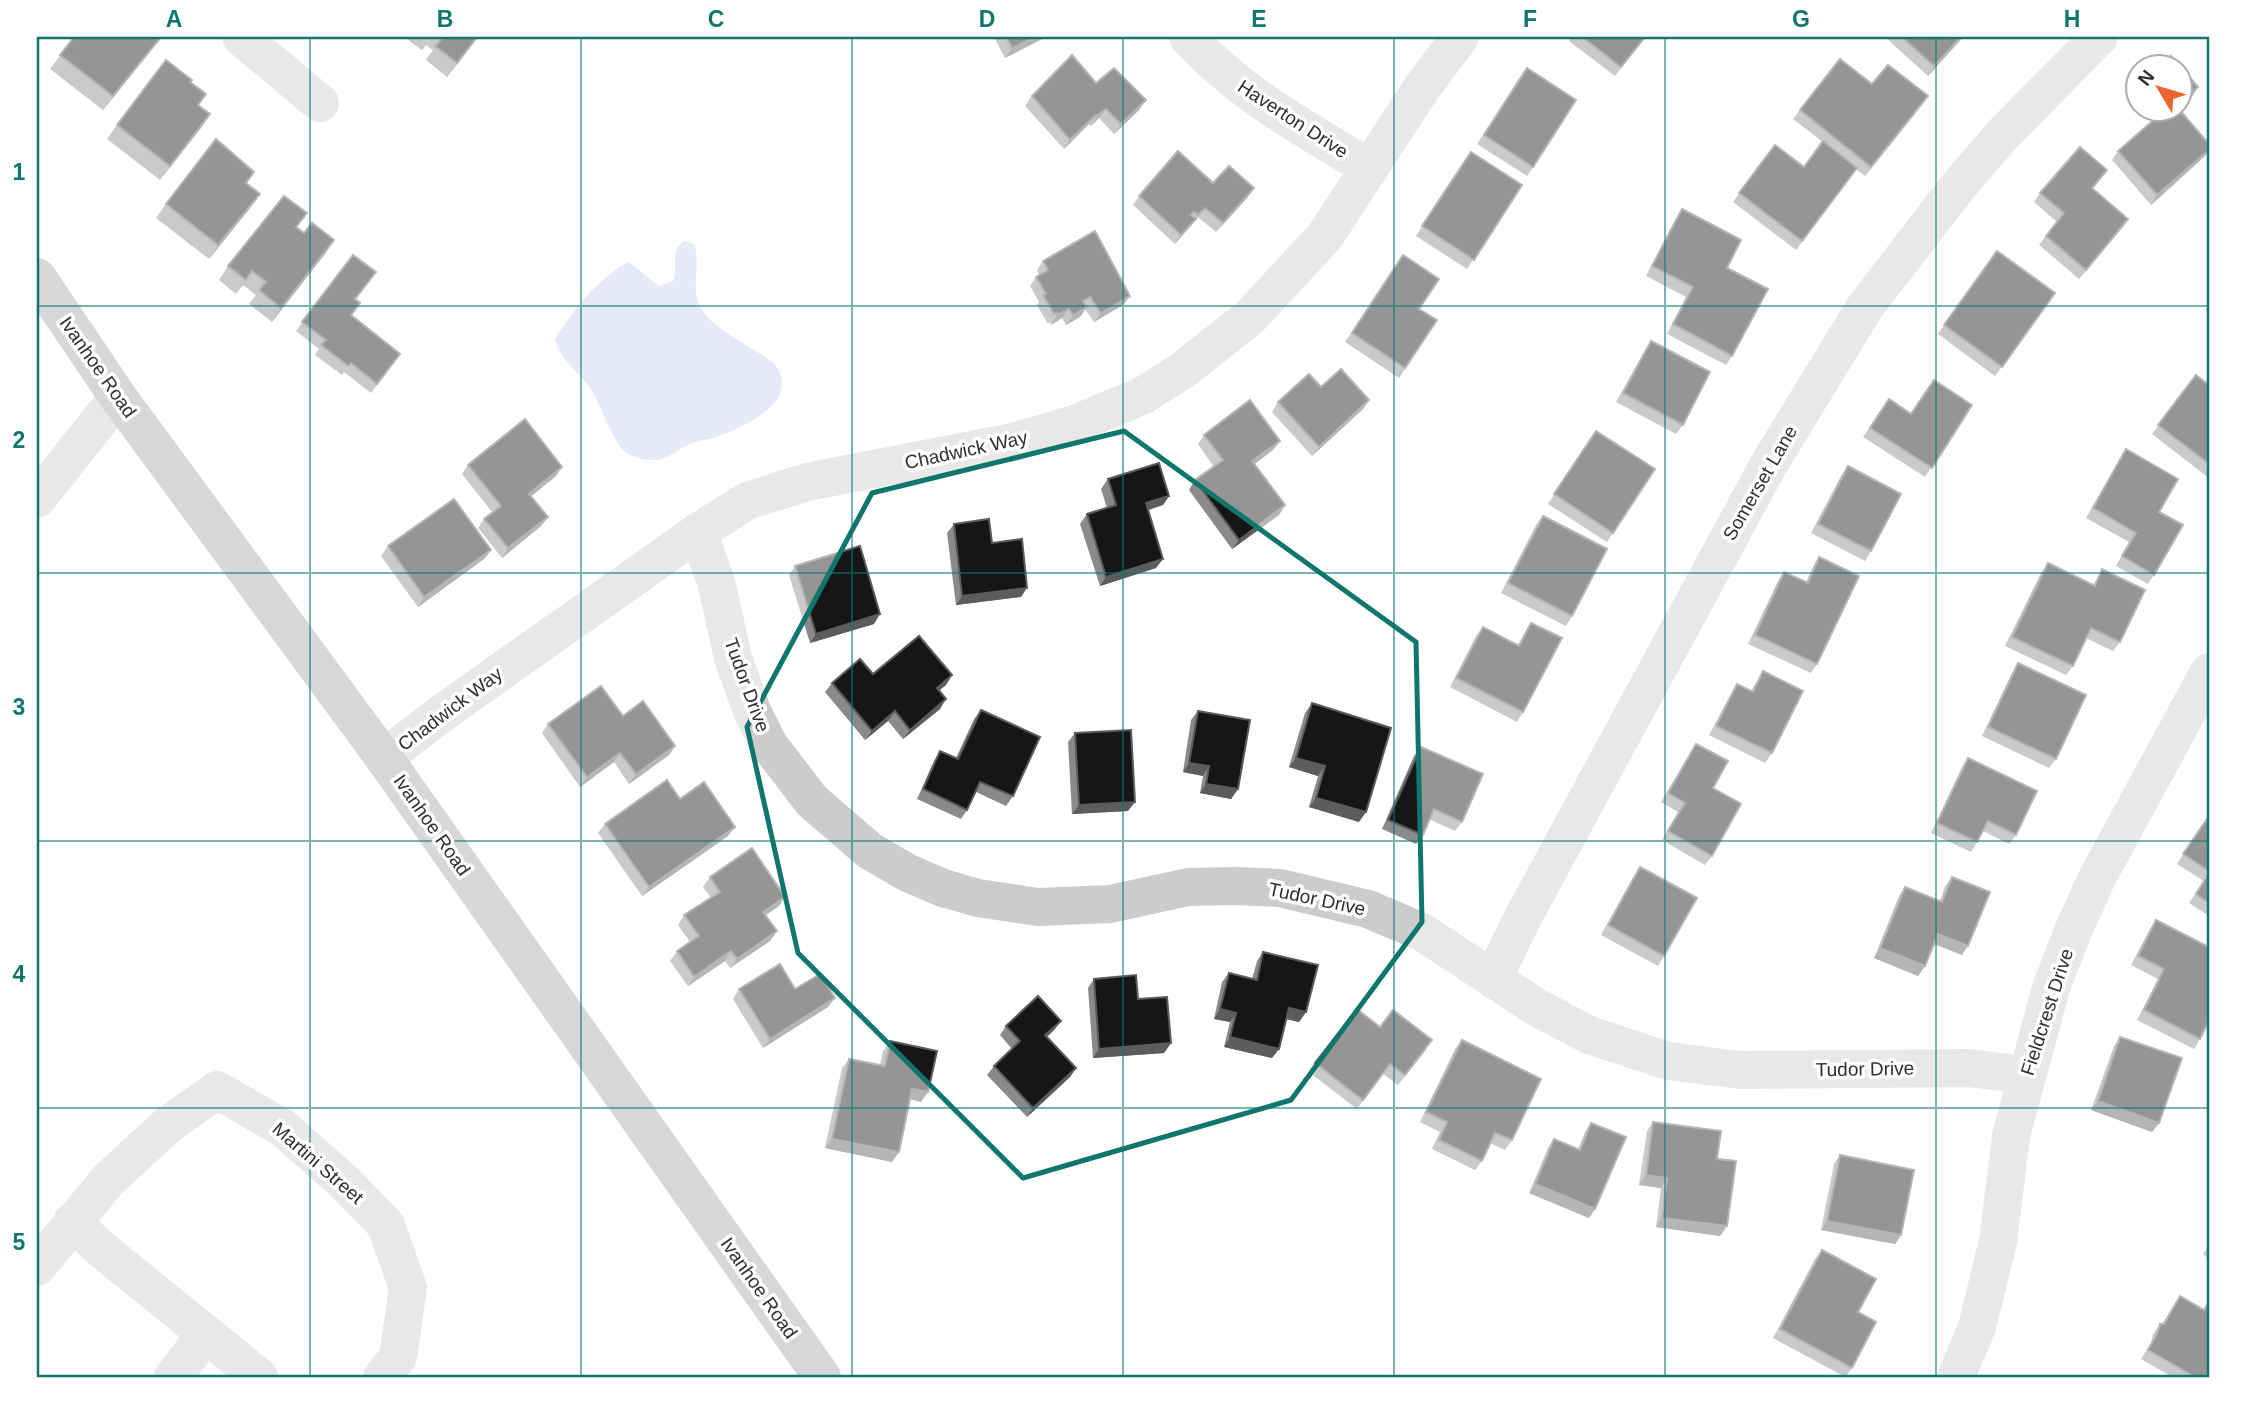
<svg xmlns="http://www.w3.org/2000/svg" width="2246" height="1414" viewBox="0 0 2246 1414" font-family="Arial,sans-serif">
  <rect width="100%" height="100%" fill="#fff"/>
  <path fill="#c8d1ed" d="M 684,241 L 694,244 C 699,251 695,280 696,292 C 697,324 751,345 774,363 C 803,401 745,427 716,437 C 708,440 698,440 690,444 C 680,448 671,456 661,459 C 651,462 633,458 625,452 C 615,445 600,404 592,391 C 581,372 560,362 555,339 C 574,309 598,279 628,262 C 640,269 648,278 659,286 L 673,281 C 679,268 669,249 684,241 Z"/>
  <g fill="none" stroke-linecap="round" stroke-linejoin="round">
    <g stroke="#ccc" stroke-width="38">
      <polyline points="241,37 320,103"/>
      <path d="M 1188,37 C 1240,94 1305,129 1370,168"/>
      <polyline points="37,499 118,397"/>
      <polyline points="698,532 717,585 733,658 752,711 769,745 812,801 870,851 908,873 943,888 978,898 1038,907 1110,904 1188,887 1236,886 1280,888 1368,909 1422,932 1536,1007 1589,1035 1668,1061 1740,1070 1968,1068 2026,1075"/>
      <polyline points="384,758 438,716 698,532 747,501 807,482 1013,442 1072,425 1142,396 1183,370 1250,317 1325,236 1421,89 1460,37"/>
      <polyline points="1493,979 1522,919 1769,464 1865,307 1956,189 2002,135 2099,37"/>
      <polyline points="72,1222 100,1248 259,1377"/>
      <polyline points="37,1267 108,1180 169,1124 217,1090 283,1128 343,1181 386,1225 408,1288 398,1357 382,1377"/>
      <polyline points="173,1377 206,1334"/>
      <polyline points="1956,1377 1977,1327 1998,1241 2011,1136 2051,988 2073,931 2097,878 2209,672"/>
    </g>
    <polyline stroke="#a7a7a7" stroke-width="38" points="37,277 118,397 384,758 822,1377"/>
  </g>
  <g fill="#8a8a8a">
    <polygon points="74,37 161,37 103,110 50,69"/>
    <polygon points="404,37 478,37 447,77 426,60 433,50 426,45 422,50"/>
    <polygon points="994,37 1046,37 1005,58"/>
    <polygon points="1572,37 1645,37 1615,76 1569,41"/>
    <polygon points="1885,37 1963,37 1928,76"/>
    <polygon points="1520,77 1533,167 1527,176 1477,144"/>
    <polygon points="190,82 198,105 210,114 160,180 107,139 117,125"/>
    <polygon points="1096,83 1139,110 1114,134 1099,118 1091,126 1089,124 1064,149 1025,106 1032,96"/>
    <polygon points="1872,84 1921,106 1865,176 1856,169 1796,250 1733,202 1775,145 1804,167 1823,142 1793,119 1800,110"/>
    <polygon points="2138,88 2138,98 2134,93"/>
    <polygon points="2147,108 2178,108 2209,144 2209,151 2205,156 2151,205 2112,160 2118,151 2155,118"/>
    <polygon points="1471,152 1522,185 1467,269 1416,236"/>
    <polygon points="2107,170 2093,189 2122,228 2079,279 2039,245 2057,222 2034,202 2040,193"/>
    <polygon points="254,172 247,183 250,208 209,259 156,218 166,204"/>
    <polygon points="1213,183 1254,188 1247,198 1216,232 1198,217 1175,244 1133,205 1139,196"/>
    <polygon points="1682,209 1727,268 1732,356 1726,365 1667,334 1686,297 1646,276 1676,218"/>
    <polygon points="297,228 304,233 334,240 272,322 249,304 256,295 243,285 236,294 219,280 228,266"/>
    <polygon points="1997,251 2055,293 1995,376 1938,334"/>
    <polygon points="353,255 376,272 355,299 351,316 400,354 371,393 344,372 342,375 315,355 319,349 296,331"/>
    <polygon points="1403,255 1419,309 1437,320 1399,378 1345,342"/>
    <polygon points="1043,261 1123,305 1094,322 1085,309 1080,317 1066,325 1062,318 1051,325 1050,322 1048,324 1037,305 1039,302 1030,286 1036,277 1039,275 1037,270"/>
    <polygon points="1651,341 1683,425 1676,434 1616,402 1645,350"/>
    <polygon points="2196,375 2209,385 2209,478 2152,434"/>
    <polygon points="1321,387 1369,400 1363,409 1312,456 1272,412 1278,402"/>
    <polygon points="1889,399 1911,414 1972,405 1925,477 1863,437"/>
    <polygon points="1596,431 1655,469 1607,542 1548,504"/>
    <polygon points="1204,435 1273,450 1255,464 1285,505 1279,515 1232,549 1189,490 1195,480 1214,467 1198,444"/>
    <polygon points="2126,449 2159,512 2154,575 2148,584 2116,566 2129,542 2086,518 2120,459"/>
    <polygon points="468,465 556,476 531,496 541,526 502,558 478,528 484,519 492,512 462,474"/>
    <polygon points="1848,466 1871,551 1865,561 1811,533 1841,476"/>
    <polygon points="1108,479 1169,496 1163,505 1148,510 1156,568 1100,586 1080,524 1087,514 1107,508 1101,489"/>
    <polygon points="1543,516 1572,616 1566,626 1501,593 1536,525"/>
    <polygon points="954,524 992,543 1021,597 956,605 947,533"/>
    <polygon points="388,546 491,550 484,559 418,607 381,556"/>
    <polygon points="1819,557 1817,664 1811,673 1748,644 1778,581 1784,572 1806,582 1813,567"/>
    <polygon points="2048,563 2093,585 2102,569 2120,642 2113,651 2086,638 2073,666 2066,675 2005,646 2041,573"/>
    <polygon points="795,566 874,624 810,643 789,575"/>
    <polygon points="1531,623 1523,712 1517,722 1450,687 1476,636 1483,627 1518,645 1525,632"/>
    <polygon points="2018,663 2056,759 2049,768 1982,736 2012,673"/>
    <polygon points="1763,671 1772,753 1765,763 1709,735 1731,694 1737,684 1751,691"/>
    <polygon points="873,674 952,675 946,685 939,690 940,709 903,739 888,721 865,740 825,692 832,683"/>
    <polygon points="1312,703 1359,822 1309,807 1318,776 1289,767 1305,713"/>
    <polygon points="981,710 1013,796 1006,806 976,792 967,810 961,819 917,799 934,761 940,751 956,758 974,719"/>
    <polygon points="1198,711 1238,789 1231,799 1200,793 1203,776 1183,772 1191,720"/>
    <polygon points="548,724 675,746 669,755 629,784 614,762 580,787 542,733"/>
    <polygon points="1075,733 1128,811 1072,814 1068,742"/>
    <polygon points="1696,744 1712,856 1705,865 1662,840 1678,812 1661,802"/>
    <polygon points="1421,747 1462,822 1455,831 1429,819 1423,835 1416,844 1382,829 1414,756"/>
    <polygon points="1968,758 2016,835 2009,844 1983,831 1977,842 1971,852 1931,833 1962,767"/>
    <polygon points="680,799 728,836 642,896 598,833 605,824"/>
    <polygon points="2209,815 2209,916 2189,903 2204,881 2177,864"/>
    <polygon points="1640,867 1664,956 1658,966 1601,935 1634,876"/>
    <polygon points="710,877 779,906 766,915 777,931 770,941 730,968 725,961 688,986 670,961 677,951 690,942 678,925 684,915 711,898 703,887"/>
    <polygon points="1952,877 1962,955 1934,944 1925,966 1918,976 1874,958 1899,896 1905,887 1940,901 1945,886"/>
    <polygon points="2156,920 2200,1039 2194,1049 2137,1020 2158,979 2131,965 2150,929"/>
    <polygon points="1263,952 1306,1012 1299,1022 1286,1019 1279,1049 1272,1058 1224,1047 1230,1022 1214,1019 1222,982 1229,973 1252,979 1257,961"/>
    <polygon points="1094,979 1171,1043 1164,1053 1093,1058 1088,988"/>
    <polygon points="739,989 828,1007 763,1048 733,999"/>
    <polygon points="1061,1021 1054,1030 1047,1037 1070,1077 1027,1117 987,1075 994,1066 1012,1049 1000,1035 1006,1026"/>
    <polygon points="1380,1027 1426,1050 1398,1085 1383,1074 1357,1109 1309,1072 1315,1063"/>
    <polygon points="2120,1037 2159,1123 2152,1132 2091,1110 2114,1046"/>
    <polygon points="1462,1040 1512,1140 1505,1150 1490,1143 1482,1161 1475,1170 1432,1149 1440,1132 1420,1122 1455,1049"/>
    <polygon points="890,1041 921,1102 910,1099 892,1162 825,1148 842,1068 849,1059 880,1065 883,1051"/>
    <polygon points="1653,1122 1717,1159 1720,1236 1656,1227 1661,1188 1639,1185 1647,1131"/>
    <polygon points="1591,1123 1595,1209 1589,1218 1529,1193 1548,1148 1554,1139 1578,1149 1585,1132"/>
    <polygon points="1840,1155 1901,1235 1895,1244 1821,1230 1834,1164"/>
    <polygon points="2209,1246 2209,1259 2203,1254"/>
    <polygon points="1822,1250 1858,1312 1852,1368 1845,1377 1773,1338 1815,1259"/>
    <polygon points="2180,1296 2204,1310 2209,1301 2206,1377 2172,1377 2141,1359 2151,1343 2153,1334 2160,1324 2162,1324"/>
  </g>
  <g fill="#5c5c5c">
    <polygon points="161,37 156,44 103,110 113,96"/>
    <polygon points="477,37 478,37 447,77 457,63"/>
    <polygon points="1034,37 1046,37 1005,58 1012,48"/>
    <polygon points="1961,37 1963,37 1928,76 1934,66"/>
    <polygon points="2198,87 2192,97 2180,107 2180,104"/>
    <polygon points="1928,96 1921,106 1865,176 1871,167"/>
    <polygon points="1146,100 1139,110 1114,134 1121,124"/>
    <polygon points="1106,109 1099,118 1091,126 1097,116"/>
    <polygon points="210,114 201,128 160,180 170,166"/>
    <polygon points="1096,115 1089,124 1064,149 1070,140"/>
    <polygon points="2209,150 2205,156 2151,205 2157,195"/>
    <polygon points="1254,188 1247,198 1216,232 1223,223"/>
    <polygon points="260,194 250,208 209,259 218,245"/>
    <polygon points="1205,208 1198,217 1175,244 1181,235"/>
    <polygon points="2128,219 2122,228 2079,279 2086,270"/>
    <polygon points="334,240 325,254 272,322 281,308"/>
    <polygon points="1130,296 1123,305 1094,322 1101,313"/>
    <polygon points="1087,307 1080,317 1066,325 1073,315"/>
    <polygon points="1069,309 1062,318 1051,325 1057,315"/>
    <polygon points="1369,400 1363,409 1312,456 1319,447"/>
    <polygon points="1280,441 1273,450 1246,470 1252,461"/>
    <polygon points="562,467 556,476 523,503 529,494"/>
    <polygon points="1169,496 1163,505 1139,513 1146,503"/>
    <polygon points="1285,505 1279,515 1232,549 1239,540"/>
    <polygon points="548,517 541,526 502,558 508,548"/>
    <polygon points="491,550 484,559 418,607 424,597"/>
    <polygon points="1163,559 1156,568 1100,586 1106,577"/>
    <polygon points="1027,588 1021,597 956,605 962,596"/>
    <polygon points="880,614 874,624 810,643 816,634"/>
    <polygon points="952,675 946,685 930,698 937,688"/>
    <polygon points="946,699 940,709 903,739 910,730"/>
    <polygon points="895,711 888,721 865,740 872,731"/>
    <polygon points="675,746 669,755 629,784 636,774"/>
    <polygon points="620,753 614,762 580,787 587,777"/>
    <polygon points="1296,758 1325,766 1318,776 1289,767"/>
    <polygon points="1189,763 1209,766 1203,776 1183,772"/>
    <polygon points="1206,784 1238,789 1231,799 1200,793"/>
    <polygon points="1316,798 1366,812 1359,822 1309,807"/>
    <polygon points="1135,802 1128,811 1072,814 1079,805"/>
    <polygon points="735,827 728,836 642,896 649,887"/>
    <polygon points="785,897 779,906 757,921 763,912"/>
    <polygon points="777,931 770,941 730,968 737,959"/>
    <polygon points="1938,934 1968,946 1962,955 1932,943"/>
    <polygon points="1880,948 1925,966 1918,976 1874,958"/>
    <polygon points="731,951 725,961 688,986 694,977"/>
    <polygon points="835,998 828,1007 763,1048 770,1039"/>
    <polygon points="1289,1008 1306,1012 1299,1022 1282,1018"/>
    <polygon points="1220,1009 1236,1013 1230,1022 1214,1019"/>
    <polygon points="1061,1021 1054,1030 1039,1044 1045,1035"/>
    <polygon points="1230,1037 1279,1049 1272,1058 1224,1047"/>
    <polygon points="1171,1043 1164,1053 1093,1058 1099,1049"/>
    <polygon points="1076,1068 1070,1077 1027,1117 1033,1108"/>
    <polygon points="912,1089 928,1092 921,1102 906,1098"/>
    <polygon points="2098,1101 2159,1123 2152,1132 2091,1110"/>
    <polygon points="832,1139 899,1152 892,1162 825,1148"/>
    <polygon points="1646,1175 1667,1178 1661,1188 1639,1185"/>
    <polygon points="1535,1184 1595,1209 1589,1218 1529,1193"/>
    <polygon points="1662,1218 1727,1226 1720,1236 1656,1227"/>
    <polygon points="1827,1221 1901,1235 1895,1244 1821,1230"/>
  </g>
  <g fill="#161616" stroke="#5c5c5c" stroke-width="2">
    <polygon points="74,37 161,37 113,96 60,55"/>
    <polygon points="443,37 477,37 457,63 435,46"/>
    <polygon points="1006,37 1034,37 1012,48"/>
    <polygon points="1582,37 1645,37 1621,67"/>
    <polygon points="1902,37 1961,37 1934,66"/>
    <polygon points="1072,55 1096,83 1114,68 1146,100 1121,124 1106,109 1097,116 1096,115 1070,140 1032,96"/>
    <polygon points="2171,56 2198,87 2180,104 2180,66 2160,66"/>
    <polygon points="1840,59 1872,84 1888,65 1928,96 1871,167 1800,110"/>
    <polygon points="166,60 192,80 190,82 206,94 198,105 210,114 170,166 117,125"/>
    <polygon points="1527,68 1576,100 1533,167 1484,135"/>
    <polygon points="2162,108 2178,108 2209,144 2209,150 2157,195 2118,151 2164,111"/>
    <polygon points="216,139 254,172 246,183 260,194 218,245 166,204"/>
    <polygon points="1823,141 1857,168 1802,241 1739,193 1775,145 1804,167"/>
    <polygon points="2080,147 2107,170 2092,188 2128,219 2086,270 2046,236 2064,213 2040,193"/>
    <polygon points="1178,151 1213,183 1229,166 1254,188 1223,223 1205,208 1198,215 1194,212 1191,215 1196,219 1181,235 1139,196"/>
    <polygon points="1471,152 1522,185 1474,260 1422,226"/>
    <polygon points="284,196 307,213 296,227 304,233 312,223 334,240 281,308 259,290 266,282 252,271 246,280 228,266"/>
    <polygon points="1682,209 1741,240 1727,268 1768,289 1732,356 1673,324 1693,287 1652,266"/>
    <polygon points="1095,231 1130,296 1101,313 1090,297 1083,301 1087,307 1073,315 1069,309 1057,315 1057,313 1054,314 1043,295 1046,294 1036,277 1048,270 1043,261"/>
    <polygon points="1997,251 2055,293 2002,367 1944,325"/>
    <polygon points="353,255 376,272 355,299 360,303 351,315 400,354 377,384 351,363 348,366 321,345 326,340 302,322"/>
    <polygon points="1403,255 1439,279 1419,309 1437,320 1405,368 1352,333"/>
    <polygon points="1651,341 1710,372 1683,425 1623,393"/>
    <polygon points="1341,369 1369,400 1319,447 1278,402 1309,374 1321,387"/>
    <polygon points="2196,375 2209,385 2209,464 2158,425"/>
    <polygon points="1934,380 1972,405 1932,468 1870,428 1889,399 1911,414"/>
    <polygon points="1250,400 1280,441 1252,461 1285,505 1239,540 1195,480 1223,460 1204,435"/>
    <polygon points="525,419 562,467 529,494 548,517 508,548 484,519 501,506 468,465"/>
    <polygon points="1596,431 1655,469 1613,533 1554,494"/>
    <polygon points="2126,449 2178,479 2159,512 2183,525 2154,575 2122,556 2136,533 2093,508"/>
    <polygon points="1159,463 1169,496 1146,503 1163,559 1106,577 1087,514 1116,505 1108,479"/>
    <polygon points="1848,466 1901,494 1871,551 1818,524"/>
    <polygon points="454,499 491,550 424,597 388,546"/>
    <polygon points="1543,516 1607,549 1572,616 1508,583"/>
    <polygon points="989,519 992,543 1022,539 1027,588 962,596 954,524"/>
    <polygon points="860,546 880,614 816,634 795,566"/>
    <polygon points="1819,557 1859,576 1817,664 1755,635 1784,572 1808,583"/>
    <polygon points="2048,563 2095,586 2102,569 2145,590 2120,642 2091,628 2073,666 2012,637"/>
    <polygon points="1531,623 1562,638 1523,712 1456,678 1483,627 1519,646"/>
    <polygon points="919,636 952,675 937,688 946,699 910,730 895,711 872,731 832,683 860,659 873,674"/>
    <polygon points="2018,663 2086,695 2056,759 1988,727"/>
    <polygon points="1763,671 1803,691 1772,753 1716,726 1737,684 1753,692"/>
    <polygon points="601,686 623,716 643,701 675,746 636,774 620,753 587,777 548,724"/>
    <polygon points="1312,703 1391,728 1366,812 1316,798 1325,766 1296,758"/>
    <polygon points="981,710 1040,737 1013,796 980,782 967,810 923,789 940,751 958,759"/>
    <polygon points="1198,711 1250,720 1238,789 1206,784 1209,766 1189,763"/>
    <polygon points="1131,730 1135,802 1079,805 1075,733"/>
    <polygon points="1696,744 1728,761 1713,788 1741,804 1712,856 1668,831 1685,803 1668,793"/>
    <polygon points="1421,747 1483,774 1462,822 1434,809 1423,835 1388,820"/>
    <polygon points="1968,758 2037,791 2016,835 1988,821 1977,842 1937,823"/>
    <polygon points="667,780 680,799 704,782 735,827 649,887 605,824"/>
    <polygon points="2209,816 2209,871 2183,854"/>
    <polygon points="752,848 785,897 763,912 777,931 737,959 731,951 694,977 677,951 699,936 684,915 720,892 710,877"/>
    <polygon points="1640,867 1697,898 1664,956 1608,925"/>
    <polygon points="2209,873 2209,903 2196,894"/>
    <polygon points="1952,877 1990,892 1968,946 1938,934 1925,966 1880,948 1905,887 1942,902"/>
    <polygon points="2156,920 2209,947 2209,1021 2200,1039 2144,1010 2164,969 2138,956"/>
    <polygon points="1263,952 1318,965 1306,1012 1289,1008 1279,1049 1230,1037 1236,1013 1220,1009 1229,973 1257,980"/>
    <polygon points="780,964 795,989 820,974 835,998 770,1039 739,989"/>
    <polygon points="1136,975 1138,999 1167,997 1171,1043 1099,1049 1094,979"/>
    <polygon points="1038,996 1061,1021 1045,1035 1076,1068 1033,1108 994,1066 1020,1041 1006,1026"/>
    <polygon points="1357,1009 1380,1027 1393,1010 1432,1040 1405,1075 1390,1064 1363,1100 1315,1063"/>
    <polygon points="2120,1037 2182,1058 2159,1123 2098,1101"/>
    <polygon points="1462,1040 1541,1079 1512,1140 1495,1133 1482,1161 1439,1140 1447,1122 1426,1112"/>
    <polygon points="890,1041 937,1051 928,1092 912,1089 899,1152 832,1139 849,1059 885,1066"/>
    <polygon points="1653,1122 1721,1131 1717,1159 1736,1161 1727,1226 1662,1218 1667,1178 1646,1175"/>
    <polygon points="1591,1123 1626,1137 1595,1209 1535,1184 1554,1139 1580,1150"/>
    <polygon points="1840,1155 1914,1170 1901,1235 1827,1221"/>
    <polygon points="1822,1250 1876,1279 1858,1312 1876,1322 1852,1368 1780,1329"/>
    <polygon points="2180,1296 2204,1310 2209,1302 2209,1372 2206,1377 2199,1376 2195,1377 2148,1350 2157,1334 2160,1324 2164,1324"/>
  </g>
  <path d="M0 0H2246V1414H0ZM 1124,431 L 1416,642 L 1422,922 L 1291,1100 L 1023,1178 L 798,953 L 747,727 L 872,493 Z" fill="#fff" fill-opacity=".55" fill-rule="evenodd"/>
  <path fill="none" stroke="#0f766e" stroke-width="5" stroke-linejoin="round" d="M 1124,431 L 1416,642 L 1422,922 L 1291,1100 L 1023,1178 L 798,953 L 747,727 L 872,493 Z"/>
  <path fill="none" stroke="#0f766e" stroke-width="2" stroke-opacity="0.55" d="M 310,37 L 310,1377M 581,37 L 581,1377M 852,37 L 852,1377M 1123,37 L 1123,1377M 1394,37 L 1394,1377M 1665,37 L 1665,1377M 1936,37 L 1936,1377M 37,306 L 2209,306M 37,573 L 2209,573M 37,841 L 2209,841M 37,1108 L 2209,1108"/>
  <g text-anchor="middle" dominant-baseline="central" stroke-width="7" stroke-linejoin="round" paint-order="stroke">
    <g font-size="19" fill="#2f2f2f" stroke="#fff">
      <text transform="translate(1293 119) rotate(33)">Haverton Drive</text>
      <text transform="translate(98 367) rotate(55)">Ivanhoe Road</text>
      <text transform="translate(966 450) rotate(-12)">Chadwick Way</text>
      <text transform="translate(1760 483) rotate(-60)">Somerset Lane</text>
      <text transform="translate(747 685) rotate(70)">Tudor Drive</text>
      <text transform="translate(450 709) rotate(-37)">Chadwick Way</text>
      <text transform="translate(432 825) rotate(55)">Ivanhoe Road</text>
      <text transform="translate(1317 899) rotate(12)">Tudor Drive</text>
      <text transform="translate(2047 1012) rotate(-72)">Fieldcrest Drive</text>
      <text transform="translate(1865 1069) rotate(-1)">Tudor Drive</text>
      <text transform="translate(318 1163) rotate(41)">Martini Street</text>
      <text transform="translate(759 1288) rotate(55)">Ivanhoe Road</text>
    </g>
  </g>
  <rect width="2246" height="1414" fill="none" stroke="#ffffff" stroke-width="77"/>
  <g transform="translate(2159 88) rotate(308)"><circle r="33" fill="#ffffff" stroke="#acacac" stroke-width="2"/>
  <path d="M0-5L12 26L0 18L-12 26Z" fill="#ea662d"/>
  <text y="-10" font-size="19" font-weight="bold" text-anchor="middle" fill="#2f2f2f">N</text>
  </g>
  <rect x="38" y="38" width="2170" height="1338" fill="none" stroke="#0f766e" stroke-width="2.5"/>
  <g font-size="23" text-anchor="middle" font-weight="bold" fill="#0f766e">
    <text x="174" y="27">A</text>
    <text x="445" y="27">B</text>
    <text x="716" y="27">C</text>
    <text x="987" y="27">D</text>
    <text x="1259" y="27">E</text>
    <text x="1530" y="27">F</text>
    <text x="1801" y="27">G</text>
    <text x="2072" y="27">H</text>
    <text x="19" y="180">1</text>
    <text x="19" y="448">2</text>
    <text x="19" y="715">3</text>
    <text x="19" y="982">4</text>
    <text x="19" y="1250">5</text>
  </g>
</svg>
